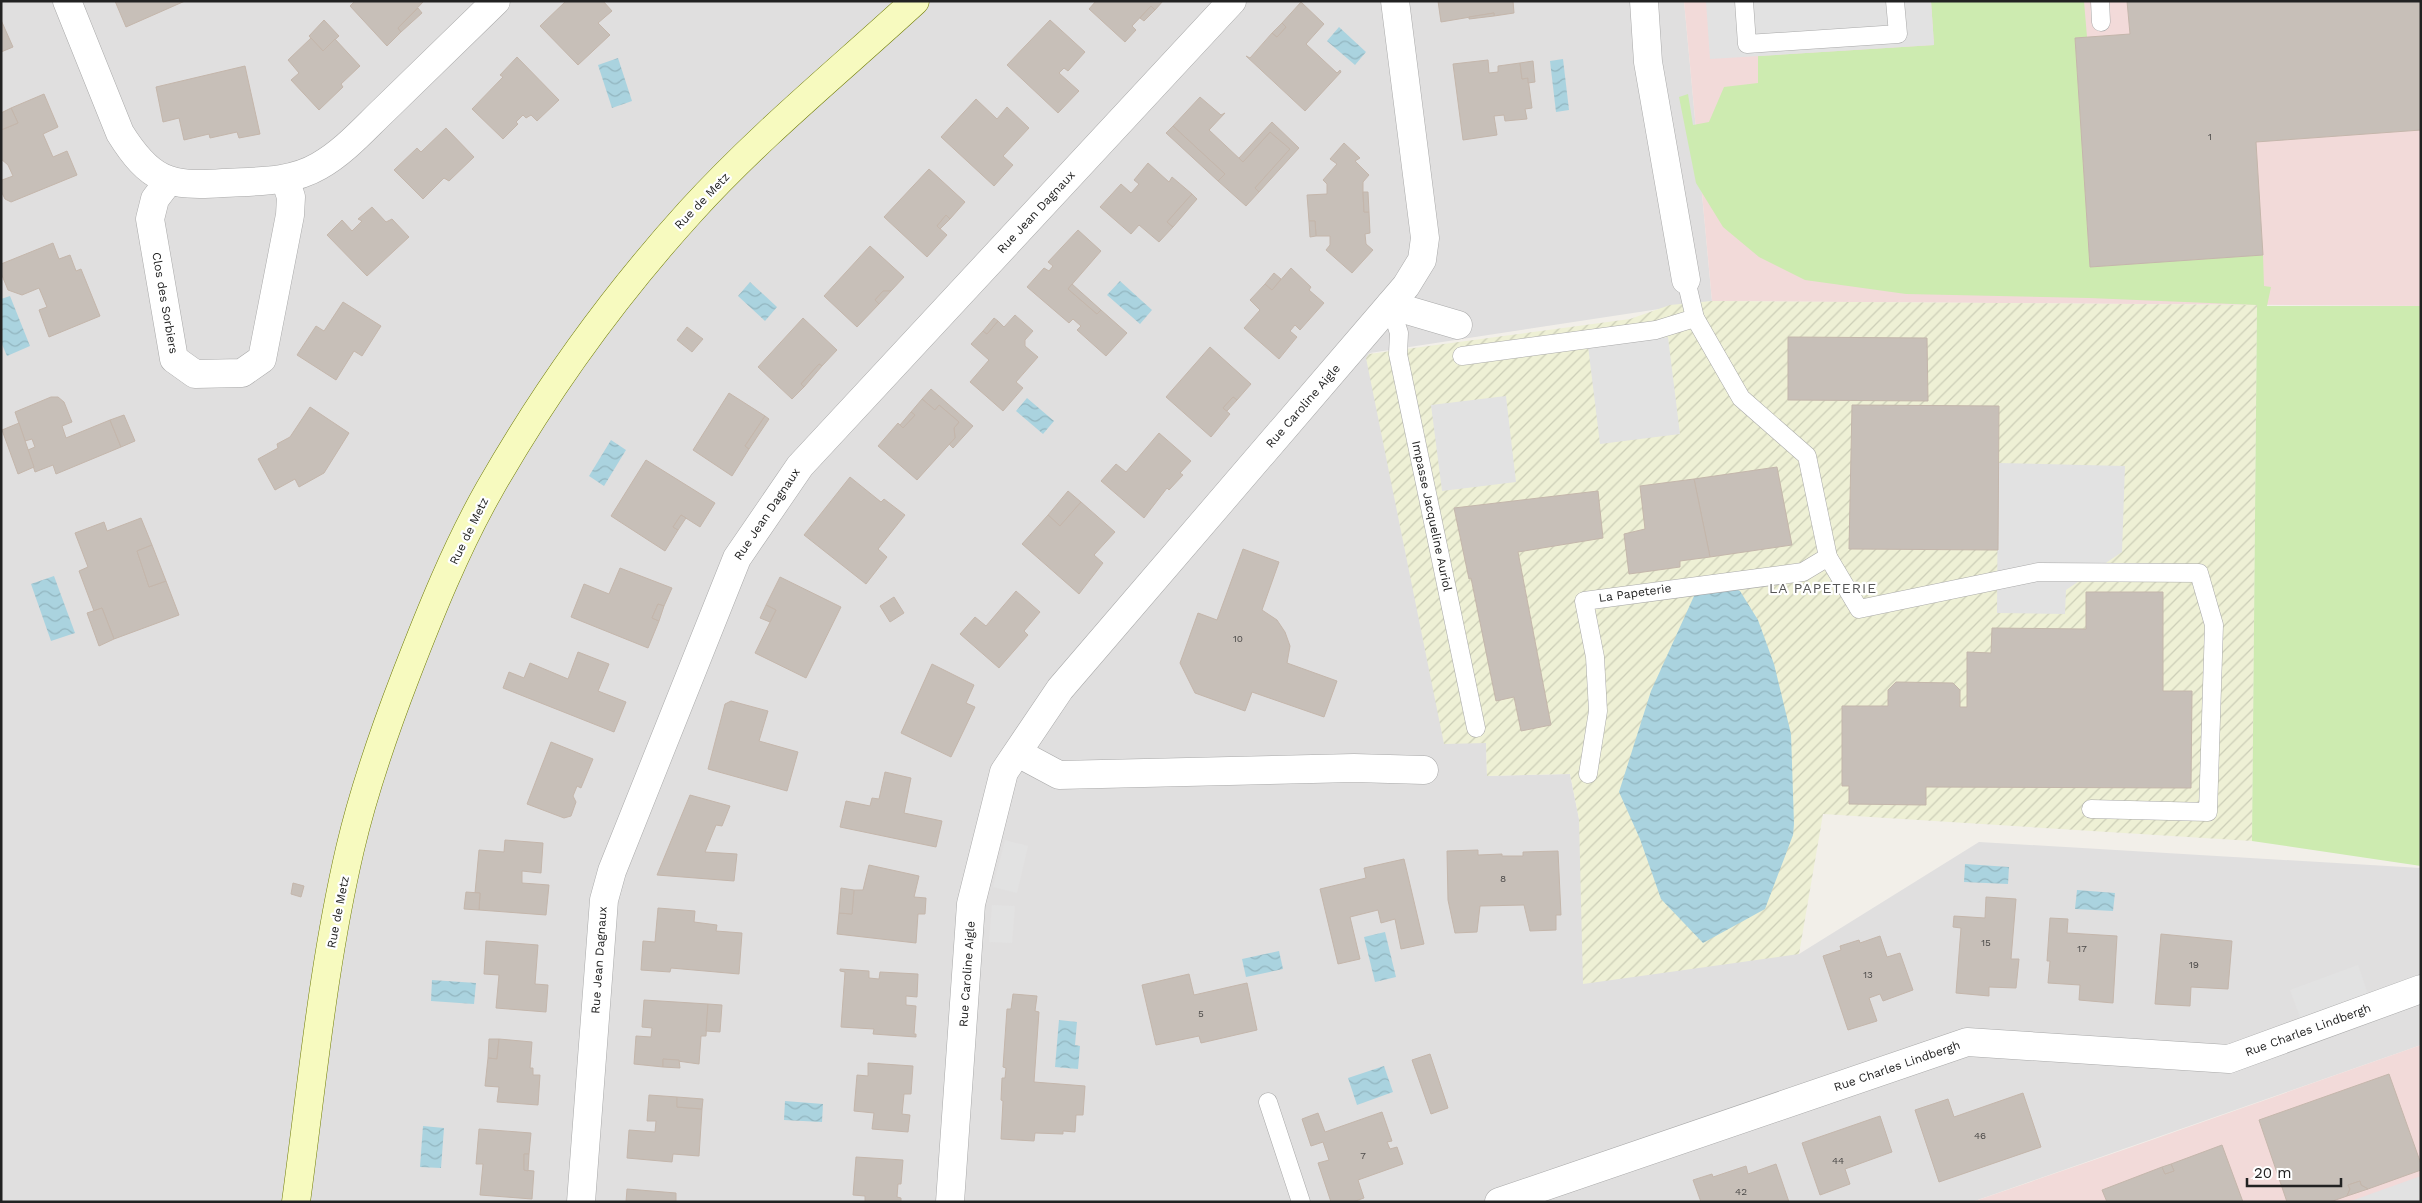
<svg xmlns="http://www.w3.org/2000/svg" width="2422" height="1203" viewBox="0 0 2422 1203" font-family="'Work Sans',sans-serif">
  <defs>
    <pattern id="farmland-furrows" width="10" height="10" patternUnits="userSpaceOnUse" patternTransform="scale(1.25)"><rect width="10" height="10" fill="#eef0d5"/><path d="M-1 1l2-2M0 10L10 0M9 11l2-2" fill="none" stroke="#ccceb7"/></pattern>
    <pattern id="water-waves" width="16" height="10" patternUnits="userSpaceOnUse" patternTransform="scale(1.25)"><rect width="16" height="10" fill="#aad3df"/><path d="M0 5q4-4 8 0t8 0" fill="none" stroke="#92b5bf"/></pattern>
  </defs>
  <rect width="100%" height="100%" fill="#f2efe9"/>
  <polygon fill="#e0dfdf" points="1,1 1684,1 1712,301 1370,353 1366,358 1486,743 1487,776 1570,774 1579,819 1799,954 1979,842 2421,868 2421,1045 1972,1202 1,1202"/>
  <g fill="#f2dad9">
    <polygon points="1684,1 2421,1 2421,306 1712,301"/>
    <polygon points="2421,1045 2421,1202 1972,1202 2126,1149"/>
  </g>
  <polygon fill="url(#farmland-furrows)" points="1712,301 2257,305 2252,841 1823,814 1799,954 1583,984 1579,819 1570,774 1487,776 1486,743 1444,744 1366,358 1369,354 1630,319 1670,305"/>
  <polygon fill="#cdebb0" points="1931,1 2084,1 2087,37 2075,38 2090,267 2263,255 2264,286 2271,287 2267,306 2421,306 2421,866 2252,841 2257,305 2089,298 1906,294 1805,280 1759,257 1723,227 1696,183 1679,97 1688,94 1693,125 1709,122 1724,87 1758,83 1758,56 1934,45"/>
  <g fill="#e2e2e2">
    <polygon points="1706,1 1931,1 1934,45 1710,59"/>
    <polygon points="1668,337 1680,434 1600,444 1588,346"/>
    <polygon points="1506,396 1516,482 1442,491 1431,405"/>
    <polygon points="1998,463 2125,466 2122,552 2066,590 2065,614 1997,613"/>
    <polygon points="1005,840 1028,846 1017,893 993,887"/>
    <polygon points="992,905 1015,906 1012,943 989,942"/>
    <polygon points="2358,965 2372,1006 2305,1031 2290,990"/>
    <polygon points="2421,1176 2421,1202 2348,1202"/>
  </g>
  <g fill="url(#water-waves)">
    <polygon points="1339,27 1366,52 1355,65 1327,41"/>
    <polygon points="618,58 632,101 612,108 598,65"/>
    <polygon points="1563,59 1569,110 1556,112 1550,61"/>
    <polygon points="1120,281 1152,310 1140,324 1107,295"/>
    <polygon points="750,282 777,307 765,321 738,296"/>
    <polygon points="10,296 30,346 7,356 1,342 1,299"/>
    <polygon points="1027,398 1054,421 1043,434 1016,411"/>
    <polygon points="611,440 626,450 604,486 589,476"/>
    <polygon points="54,576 75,633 51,641 31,584"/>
    <polygon points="1709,578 1714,578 1740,591 1758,620 1774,664 1791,734 1794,824 1793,835 1765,909 1703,943 1661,899 1640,839 1619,792 1651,691 1694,596"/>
    <polygon points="1965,864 2009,867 2008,884 1964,882"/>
    <polygon points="2077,890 2115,893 2113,911 2075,909"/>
    <polygon points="1385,932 1396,977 1375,982 1364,937"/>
    <polygon points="1279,951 1283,969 1246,977 1242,959"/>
    <polygon points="432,980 476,983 474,1004 431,1001"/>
    <polygon points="1059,1020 1077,1022 1075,1045 1080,1046 1078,1069 1055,1067"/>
    <polygon points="1384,1066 1393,1092 1357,1105 1348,1078"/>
    <polygon points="785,1101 823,1104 822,1122 784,1120"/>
    <polygon points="423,1126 444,1128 441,1168 420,1167"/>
  </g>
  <g fill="#c7bfb8" stroke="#c4b6ab">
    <polygon points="115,1 185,1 126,27"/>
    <polygon points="355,1 424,1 398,28 401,32 387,46 350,6"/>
    <polygon points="566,1 603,1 612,11 598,23 610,35 578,65 540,26"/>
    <polygon points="1096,1 1163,1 1155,10 1151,6 1132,26 1136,30 1125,42 1089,9"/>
    <polygon points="1438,1 1513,1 1514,13 1494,16 1494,13 1441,22"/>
    <polygon points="2127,1 2421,1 2421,130 2256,142 2263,255 2090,267 2075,38 2130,34"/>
    <polygon points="1301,2 1324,24 1306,44 1337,73 1340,70 1341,72 1305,111 1246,56 1250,58 1272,33 1277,37 1286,27 1282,23"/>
    <polygon points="1151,6 1155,10 1144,21 1140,18"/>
    <polygon points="418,8 422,13 401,32 398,28"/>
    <polygon points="1494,13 1494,16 1469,19 1469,17"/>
    <polygon points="1,20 13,47 1,52"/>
    <polygon points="324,20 339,36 323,51 309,36"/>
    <polygon points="1050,20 1085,52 1068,71 1064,68 1059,73 1079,91 1058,113 1007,65"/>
    <polygon points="1282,23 1286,27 1277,37 1272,33"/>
    <polygon points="311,38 323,51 335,39 360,66 341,84 343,87 319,110 291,80 299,73 288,60"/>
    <polygon points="517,57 559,100 537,121 531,115 526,118 523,115 516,122 518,124 503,139 472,109 503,77 500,75"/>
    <polygon points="1488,60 1489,73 1498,72 1498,66 1520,63 1522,79 1528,78 1532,108 1525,109 1527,119 1505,121 1504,115 1494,116 1497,135 1463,140 1453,64"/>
    <polygon points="1533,61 1535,82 1528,83 1528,78 1522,79 1520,63"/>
    <polygon points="245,66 260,134 239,138 237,132 210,138 209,134 184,140 179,118 163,122 156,87"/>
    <polygon points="44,94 58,127 43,134 53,157 67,151 77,175 11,202 5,199 1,191 2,180 13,176 8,165 1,159 1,130 18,123 11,108"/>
    <polygon points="1200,97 1221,115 1225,113 1209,130 1243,162 1270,132 1290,149 1255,188 1259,192 1246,206 1218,181 1225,174 1173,126"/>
    <polygon points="976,99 997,119 1007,107 1029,128 1003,156 1013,165 994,186 941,137"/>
    <polygon points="11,108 18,123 1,130 1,113"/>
    <polygon points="1272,122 1299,148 1259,192 1255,188 1290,149 1270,132 1243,162 1239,158"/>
    <polygon points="1173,126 1225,174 1218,181 1166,133"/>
    <polygon points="446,128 474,157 449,181 444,178 423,199 394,170 417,148 421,152"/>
    <polygon points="1344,143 1360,158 1355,161 1369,175 1363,182 1363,192 1364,212 1369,212 1370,233 1365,234 1366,244 1373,250 1352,273 1326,250 1330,245 1330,236 1316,236 1315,221 1309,221 1307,195 1327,194 1327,184 1323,180 1337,164 1330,159"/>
    <polygon points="1148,163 1169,182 1172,177 1192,194 1167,222 1173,227 1159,242 1139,225 1131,234 1100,207 1121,184 1131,193 1139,184 1134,180"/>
    <polygon points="929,169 965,202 950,219 946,215 937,226 947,235 927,257 884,217"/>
    <polygon points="1363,192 1368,192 1369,212 1364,212"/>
    <polygon points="1192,194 1197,199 1173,227 1167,222"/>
    <polygon points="372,207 386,222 392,219 409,237 367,276 327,235 342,220 352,231 362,221 358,219"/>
    <polygon points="946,215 950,219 940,229 937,226"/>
    <polygon points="1309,221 1315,221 1316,236 1310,237"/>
    <polygon points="1078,230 1101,251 1068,289 1097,314 1101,310 1127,333 1106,356 1077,330 1081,326 1073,319 1069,323 1027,287 1044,268 1049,271 1053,266 1048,262"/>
    <polygon points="53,243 59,259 70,255 76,271 81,269 100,316 49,337 39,310 47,307 39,288 22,295 8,290 1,273 1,264"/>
    <polygon points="870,246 904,277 891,291 883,291 875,300 879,304 857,327 824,296"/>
    <polygon points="1291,268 1311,287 1309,290 1324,303 1300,330 1295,325 1290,331 1297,337 1279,359 1244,328 1260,310 1250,300 1265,284 1272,290"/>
    <polygon points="1274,273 1281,279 1272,290 1265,284"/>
    <polygon points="1072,284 1101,310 1097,314 1068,289"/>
    <polygon points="883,291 891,291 879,304 875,300"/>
    <polygon points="343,302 381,326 362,356 354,351 336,380 297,355 316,326 324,331"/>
    <polygon points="1015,315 1033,331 1025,340 1025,346 1038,357 1016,382 1023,388 1003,411 970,382 989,360 971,344 983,331 987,334 998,321 1004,327"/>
    <polygon points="803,318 837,350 822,366 819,364 801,384 804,387 792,399 758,367"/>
    <polygon points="994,318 998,321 987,334 983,331"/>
    <polygon points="687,327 703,339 692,352 677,340"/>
    <polygon points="1788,337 1927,338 1928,401 1788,400"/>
    <polygon points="1210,347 1251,384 1237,400 1233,397 1223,408 1230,414 1211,437 1166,397"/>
    <polygon points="819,364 822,366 804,387 801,384"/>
    <polygon points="931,389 973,426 953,448 949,444 955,438 954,428 959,422 939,405 935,410 922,399"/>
    <polygon points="729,393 765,416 745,446 749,449 732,476 693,450"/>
    <polygon points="51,397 58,397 64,402 72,422 62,426 66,438 110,420 121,447 56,474 53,465 35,472 28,450 35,447 32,439 25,441 15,412"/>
    <polygon points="1233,397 1237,400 1227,411 1223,408"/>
    <polygon points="922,399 935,410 939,405 959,422 954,428 955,438 917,480 878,446 898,423 903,428 915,415 911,412"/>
    <polygon points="1852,405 1999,406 1998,550 1849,549"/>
    <polygon points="310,407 349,433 324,473 299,487 295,479 275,490 258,459 278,448 277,444 290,437"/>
    <polygon points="911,412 915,415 903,428 900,425"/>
    <polygon points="124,415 135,441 121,447 110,420"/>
    <polygon points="765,416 769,419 749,449 745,446"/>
    <polygon points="19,423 34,467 18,474 2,430"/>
    <polygon points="1159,433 1191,461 1180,473 1183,475 1169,490 1167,488 1144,518 1101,481 1116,464 1126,472"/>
    <polygon points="646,460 715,503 700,527 681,515 673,527 678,530 665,551 611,516"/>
    <polygon points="1777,467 1792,545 1710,557 1694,479"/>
    <polygon points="850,477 881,502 884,499 905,515 878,549 887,557 866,584 804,535"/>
    <polygon points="1694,479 1710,557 1680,561 1680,567 1629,574 1624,534 1645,529 1640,486"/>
    <polygon points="1068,491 1081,502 1060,526 1048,515"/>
    <polygon points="1598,491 1603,538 1518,552 1551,725 1521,731 1514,697 1496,701 1471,578 1469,579 1454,508"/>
    <polygon points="1081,502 1115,532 1094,555 1103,563 1079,594 1022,544 1048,515 1060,526"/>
    <polygon points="681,515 686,518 678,530 673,527"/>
    <polygon points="141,518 152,545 137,551 149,587 166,581 179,615 114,639 102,608 94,611 79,571 88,567 75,533 104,522 107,531"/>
    <polygon points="152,545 166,581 149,587 137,551"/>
    <polygon points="1243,549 1279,562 1262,610 1277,620 1285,632 1290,646 1287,663 1337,681 1324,717 1252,692 1245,711 1195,693 1180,663 1198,613 1217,620"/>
    <polygon points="620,568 672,588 664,606 658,604 652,618 659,621 648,648 571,617 584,584 609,594"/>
    <polygon points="780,577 841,607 806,678 755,653 776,610 766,605"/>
    <polygon points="1016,591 1040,612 1024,631 1028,635 999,668 960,634 975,617 986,626"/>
    <polygon points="2086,592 2163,592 2163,691 2192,691 2191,788 1926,787 1926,805 1849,804 1849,786 1842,786 1842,706 1888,706 1888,690 1896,682 1953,683 1960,690 1960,707 1967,707 1967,652 1991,653 1992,628 2086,629"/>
    <polygon points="894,597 904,613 890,622 880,606"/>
    <polygon points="658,604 664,606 659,621 652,618"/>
    <polygon points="766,605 776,610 770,622 760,618"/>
    <polygon points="102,608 114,639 99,646 87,613"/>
    <polygon points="578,652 609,664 598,691 626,702 614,732 503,688 509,672 524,678 530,663 568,679"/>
    <polygon points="932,664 974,685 966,703 975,707 951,757 901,733"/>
    <polygon points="731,701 768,711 759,741 798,752 787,791 708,769 725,704"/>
    <polygon points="551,742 593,759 581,788 577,786 573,796 576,802 571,816 564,818 527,804"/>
    <polygon points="885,772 911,778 904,813 942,821 936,847 840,827 846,801 870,806 872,798 879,799"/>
    <polygon points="690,795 730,806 722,826 716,825 705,852 737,854 734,881 657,875"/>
    <polygon points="505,840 543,843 541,873 522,871 522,883 549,885 546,915 479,910 480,893 475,893 479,850 504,852"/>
    <polygon points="1478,850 1478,855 1502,854 1502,856 1523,856 1523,852 1558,851 1561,915 1556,915 1556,930 1530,931 1524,905 1480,906 1477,932 1455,933 1448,900 1447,851"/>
    <polygon points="1404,859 1424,944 1401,949 1395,919 1381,923 1378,910 1350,917 1360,959 1338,964 1320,889 1366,878 1364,868"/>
    <polygon points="869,865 919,876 914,897 926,898 925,914 918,914 916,943 837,934 839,913 852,914 854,890 863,890"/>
    <polygon points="293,883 304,886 301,897 291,894"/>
    <polygon points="841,888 854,890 852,914 839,913"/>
    <polygon points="466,892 480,893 479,910 464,909"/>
    <polygon points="1986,897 2016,899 2011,959 2019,959 2016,988 1989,987 1989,996 1956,993 1961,928 1953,927 1954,916 1985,918"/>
    <polygon points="658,908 695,911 694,922 717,925 716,931 742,933 739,974 671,968 670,972 641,970 643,941 655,942"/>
    <polygon points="2050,918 2068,919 2067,933 2117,936 2113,1003 2079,1000 2080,985 2048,983 2050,961 2047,961"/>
    <polygon points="2161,934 2232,941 2228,989 2191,987 2190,1006 2155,1004"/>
    <polygon points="1880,936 1887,957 1900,953 1913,990 1883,1001 1880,994 1869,998 1877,1021 1848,1030 1823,956 1841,950 1840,946 1859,940 1860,943"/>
    <polygon points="486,941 538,945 535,984 548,985 546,1012 496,1008 499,975 484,974"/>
    <polygon points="840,969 869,971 869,978 879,979 880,972 918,974 917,997 906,996 906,1005 916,1006 914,1034 916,1034 916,1037 873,1034 874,1029 841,1027 845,972 840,971"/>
    <polygon points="1189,974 1194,995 1247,983 1257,1030 1201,1043 1199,1036 1156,1045 1142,985"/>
    <polygon points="1013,994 1037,996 1035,1011 1039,1012 1034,1082 1085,1086 1083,1115 1076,1115 1075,1132 1063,1131 1063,1134 1035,1133 1034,1141 1001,1139 1003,1101 1001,1100 1002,1078 1005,1078 1006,1068 1003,1067 1007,1009 1011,1009"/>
    <polygon points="644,1000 708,1004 706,1036 701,1036 699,1064 663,1059 663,1067 634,1064 636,1036 651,1037 652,1028 642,1027"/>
    <polygon points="708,1004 722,1005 720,1032 706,1031"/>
    <polygon points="489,1039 499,1039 497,1059 488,1058"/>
    <polygon points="499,1039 532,1042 530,1068 533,1068 533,1075 540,1075 538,1105 497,1102 499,1087 485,1086 488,1058 497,1059"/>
    <polygon points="1430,1054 1448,1108 1431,1114 1412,1060"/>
    <polygon points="663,1059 679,1060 680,1068 663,1067"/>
    <polygon points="868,1063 913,1066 911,1094 904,1094 902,1114 910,1115 908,1132 872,1129 874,1113 854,1111 857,1075 868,1076"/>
    <polygon points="2389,1074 2421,1164 2421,1170 2368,1189 2361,1185 2360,1181 2348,1185 2350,1189 2347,1196 2330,1202 2287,1202 2259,1120"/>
    <polygon points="2023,1093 2041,1147 1939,1182 1915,1110 1948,1099 1954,1117"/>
    <polygon points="649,1095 677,1097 677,1107 702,1109 699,1156 673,1154 672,1162 627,1158 629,1130 655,1132 656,1121 647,1121"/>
    <polygon points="677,1097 703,1099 702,1109 677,1107"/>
    <polygon points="1382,1112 1392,1141 1387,1142 1390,1149 1397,1147 1403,1164 1358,1180 1364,1198 1353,1202 1331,1202 1318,1163 1329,1160 1323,1142 1311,1146 1302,1119 1318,1113 1325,1132"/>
    <polygon points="1880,1116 1892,1152 1845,1169 1850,1184 1820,1195 1802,1143"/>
    <polygon points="479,1129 531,1133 529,1154 524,1154 524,1170 534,1171 532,1199 480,1195 483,1164 476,1164"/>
    <polygon points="2222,1145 2243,1202 2107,1202 2102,1190 2162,1167 2165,1174 2174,1171 2171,1164"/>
    <polygon points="524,1154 529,1154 528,1171 524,1170"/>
    <polygon points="856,1157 903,1160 901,1184 898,1184 897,1197 901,1198 901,1202 865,1202 865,1196 853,1195"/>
    <polygon points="1776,1164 1789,1202 1701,1202 1693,1180 1712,1174 1713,1177 1746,1166 1748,1174"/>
    <polygon points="2171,1164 2174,1171 2165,1174 2162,1167"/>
    <polygon points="2360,1181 2361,1185 2368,1189 2347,1196 2350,1189 2348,1185"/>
    <polygon points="627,1189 676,1193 676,1202 626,1202"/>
  </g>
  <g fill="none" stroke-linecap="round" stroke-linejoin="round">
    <defs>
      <g id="service">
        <polyline points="1744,1 1747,44 1898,34 1895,1"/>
        <polyline points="2100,1 2101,22"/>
        <polyline points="1686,280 1695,318 1741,398 1807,456 1828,557 1859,609 2038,572 2199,573 2214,625 2208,812 2091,809"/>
        <polyline points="1390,305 1399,333 1398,354 1476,728"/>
        <polyline points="1462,356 1656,330 1695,318"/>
        <polyline points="1588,774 1598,711 1595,657 1584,601 1803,572 1828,557"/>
        <polyline points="1268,1102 1301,1202"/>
      </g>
      <g id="minor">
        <path d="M 67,1 L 120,133 C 150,181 169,187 223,183 C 256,181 290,183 319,166 C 344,152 364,129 385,109 C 422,73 459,37 496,1"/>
        <polyline points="1644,1 1648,62 1686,280"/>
        <polyline points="168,182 155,199 150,219 174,359 195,374 242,373 262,359 290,215 291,197 285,179"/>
        <polyline points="1390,305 1458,325"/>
        <polyline points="1018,753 1059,775 1354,768 1424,770"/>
        <polyline points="581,1202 604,900 612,871 737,558 800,466 1232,1"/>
        <polyline points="950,1202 971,904 1004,772 1060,689 1406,286 1422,260 1425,238 1395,1"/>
        <polyline points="1499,1202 1967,1042 2229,1059 2421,989"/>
      </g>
      <path id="secondary" d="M 296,1202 C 312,1084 323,965 350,849 C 364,789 384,732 406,675 C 430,613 456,548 489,490 C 546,390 613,297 690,212 C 759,136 840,70 915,1"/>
    </defs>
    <use href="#service" stroke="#a9a9a9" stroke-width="19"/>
    <use href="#minor" stroke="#a9a9a9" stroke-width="29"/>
    <use href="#secondary" stroke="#707d05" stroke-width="29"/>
    <use href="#service" stroke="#fff" stroke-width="18"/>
    <use href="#minor" stroke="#fff" stroke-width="28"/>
    <use href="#secondary" stroke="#f7fabf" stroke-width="28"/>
  </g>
  <g text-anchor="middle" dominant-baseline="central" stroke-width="4.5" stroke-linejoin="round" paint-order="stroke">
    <g font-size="10" fill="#4b4948">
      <text x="2210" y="136">1</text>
      <text x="1238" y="638">10</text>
      <text x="1503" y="878">8</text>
      <text x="1986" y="942">15</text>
      <text x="2082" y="948">17</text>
      <text x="2194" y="964">19</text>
      <text x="1868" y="974">13</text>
      <text x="1201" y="1013">5</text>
      <text x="1980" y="1135">46</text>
      <text x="1363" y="1155">7</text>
      <text x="1838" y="1160">44</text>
      <text x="1741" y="1191">42</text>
    </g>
    <g font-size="12" fill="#222" stroke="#fff">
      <text transform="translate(702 201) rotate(-46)">Rue de Metz</text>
      <text transform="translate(1036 212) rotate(-47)">Rue Jean Dagnaux</text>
      <text transform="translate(165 303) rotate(80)">Clos des Sorbiers</text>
      <text transform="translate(1303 406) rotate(-49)">Rue Caroline Aigle</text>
      <text transform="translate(767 514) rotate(-56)">Rue Jean Dagnaux</text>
      <text transform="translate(1432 516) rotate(78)">Impasse Jacqueline Auriol</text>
      <text transform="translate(469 531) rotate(-64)">Rue de Metz</text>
      <text transform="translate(1635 593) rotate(-8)">La Papeterie</text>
      <text transform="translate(338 912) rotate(-79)">Rue de Metz</text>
      <text transform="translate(599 960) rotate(-86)">Rue Jean Dagnaux</text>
      <text transform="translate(967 974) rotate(-86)">Rue Caroline Aigle</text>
      <text transform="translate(2308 1030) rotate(-20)">Rue Charles Lindbergh</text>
      <text transform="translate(1897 1066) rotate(-19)">Rue Charles Lindbergh</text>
    </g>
    <g font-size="14" letter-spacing="1" fill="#555" stroke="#fff">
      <text x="1823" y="588">LA PAPETERIE</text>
    </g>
  </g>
  <rect width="2422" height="1203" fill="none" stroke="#222222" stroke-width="5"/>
  <path d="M2247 1178v8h94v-8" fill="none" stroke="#222222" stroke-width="2.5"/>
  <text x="2254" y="1178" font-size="15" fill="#222222" stroke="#ffffff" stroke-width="4" paint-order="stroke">20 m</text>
</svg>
